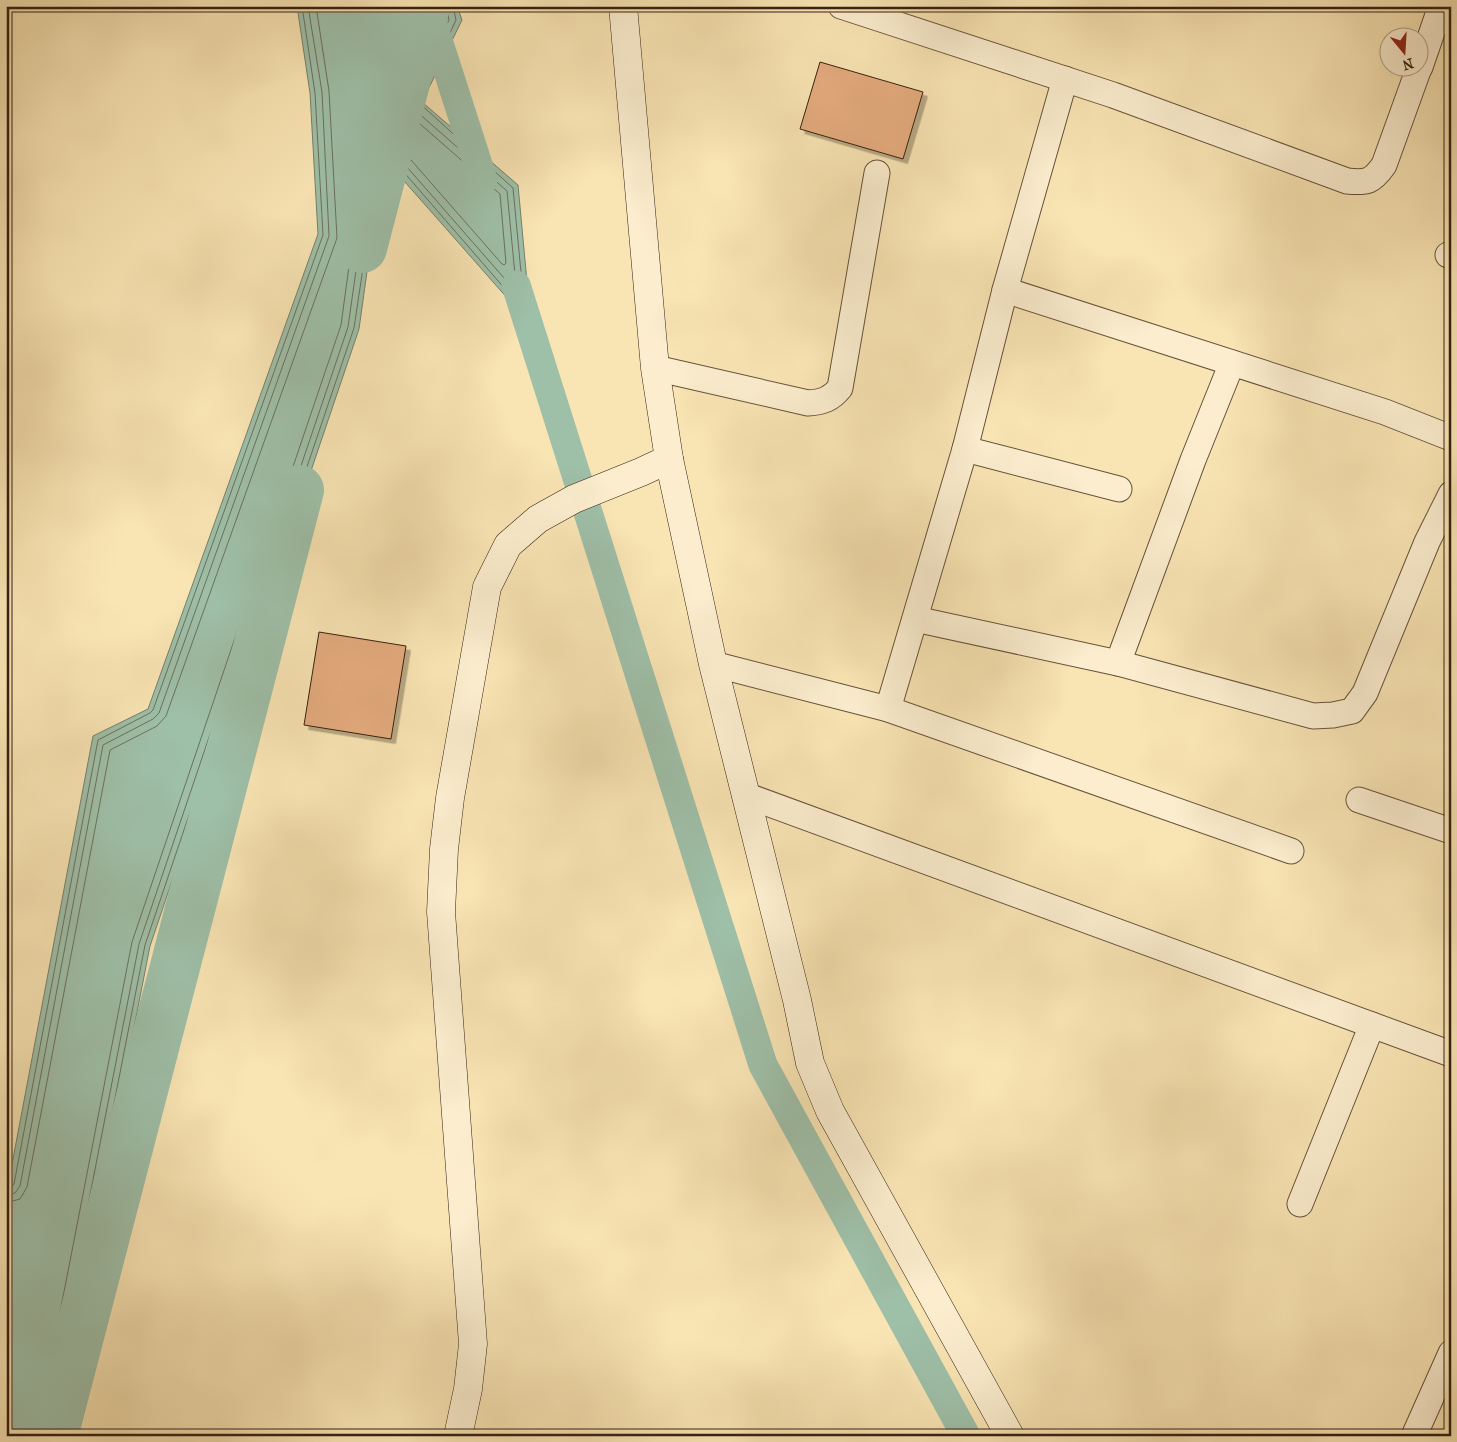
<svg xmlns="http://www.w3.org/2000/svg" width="1457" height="1442" viewBox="0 0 1457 1442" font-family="'IM FELL French Canon',serif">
  <defs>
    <filter id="shadow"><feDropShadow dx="4.5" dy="4.5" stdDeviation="0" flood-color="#0004"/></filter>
  </defs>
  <rect width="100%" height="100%" fill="#f9e4b3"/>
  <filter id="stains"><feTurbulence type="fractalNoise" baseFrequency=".004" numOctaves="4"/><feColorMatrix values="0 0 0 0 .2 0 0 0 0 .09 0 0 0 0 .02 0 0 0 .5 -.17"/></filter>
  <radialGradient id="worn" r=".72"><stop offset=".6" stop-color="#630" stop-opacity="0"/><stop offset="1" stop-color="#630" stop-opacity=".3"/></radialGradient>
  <polygon fill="#9ebfa8" stroke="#74806c" points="297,6 457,6 462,20 422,102 518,185 531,325 383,157 359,329 150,946 54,1436 6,1436 6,1196 93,736 148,709 318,234 310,93"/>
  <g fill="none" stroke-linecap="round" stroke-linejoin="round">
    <g stroke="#6a705d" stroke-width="1">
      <polyline points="6,1189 11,1188 14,1184 98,740 150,713 153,710 323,235 315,93 302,6"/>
      <polyline points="6,1195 15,1193 20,1186 103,745 153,719 159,713 329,236 322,92 308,6"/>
      <polyline points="6,1203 20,1199 27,1187 110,750 157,726 166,716 337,238 329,91 316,6"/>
      <path d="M 36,1436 L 132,942 L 341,325 L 364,157 C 368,141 384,135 397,144 L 502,264 L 504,265 L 506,263 L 500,194 L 411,116 L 405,107 L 405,95 L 441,20 L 439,6"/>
      <polyline points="43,1436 139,944 348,327 372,158 375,151 384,147 393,151 511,286 514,287 516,285 507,191 416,111 412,104 412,96 449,20 446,6"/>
      <polyline points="49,1436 145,945 354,328 380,155 384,153 389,155 519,305 522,305 524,304 513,188 418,102 456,20 453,6"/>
    </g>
    <g stroke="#9ebfa8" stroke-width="29">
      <polyline points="427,6 483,180"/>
      <polyline points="516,285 763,1065 966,1436"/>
    </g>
    <g stroke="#9ebfa8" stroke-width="50">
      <polyline points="362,248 425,6"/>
      <polyline points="53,1436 299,490"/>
    </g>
  </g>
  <g fill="#e4ab7d" stroke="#352112" filter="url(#shadow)">
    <polygon points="820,62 923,92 903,159 800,129"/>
    <polygon points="319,632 406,646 391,739 304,725"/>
  </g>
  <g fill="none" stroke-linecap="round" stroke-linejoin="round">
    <defs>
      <g id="street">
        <path d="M 841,6 L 1113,95 L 1347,181 C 1367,183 1372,182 1384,165 L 1419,68"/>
        <polyline points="1420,67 1441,6"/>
        <polyline points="1448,255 1451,256"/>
        <polyline points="1005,290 1385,412 1451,438"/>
        <path d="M 655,368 L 808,403 C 823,402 831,399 840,388 L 877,173"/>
        <polyline points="965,449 1119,489"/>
        <polyline points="915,619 1118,663 1313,716 1333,715 1352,711 1365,693 1427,542 1451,494"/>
        <polyline points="1118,663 1193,460 1232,363"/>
        <polyline points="713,664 888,709 965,449 1005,290 1065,79"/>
        <polyline points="888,709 1291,851"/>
        <polyline points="745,795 1451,1054"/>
        <polyline points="1359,800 1451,831"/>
        <polyline points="1300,1204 1372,1025"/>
        <polyline points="1414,1436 1451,1353"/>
      </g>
      <g id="secondary">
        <polyline points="669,459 713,664 797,1000 810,1063 830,1111 1010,1436"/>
        <polyline points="458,1436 468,1389 473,1344 441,912 444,849 450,798 487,587 508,545 538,519 574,499 641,472 669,459 655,368 623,6"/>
      </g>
    </defs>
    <use href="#street" stroke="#66523a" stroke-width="27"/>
    <use href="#secondary" stroke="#352112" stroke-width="29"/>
    <use href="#street" stroke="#fbedce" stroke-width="25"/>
    <use href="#secondary" stroke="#fbedce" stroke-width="28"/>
  </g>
  <rect width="1457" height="1442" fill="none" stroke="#f9e4b3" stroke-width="25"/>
  <rect x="8" y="8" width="1442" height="1427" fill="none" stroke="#352112" stroke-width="2.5"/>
  <rect x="12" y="12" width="1432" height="1417" fill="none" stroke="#352112"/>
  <g transform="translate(1404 52) rotate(162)"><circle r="24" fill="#fbedce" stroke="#ac9b83"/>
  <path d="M0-4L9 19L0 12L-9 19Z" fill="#8f2418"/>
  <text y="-8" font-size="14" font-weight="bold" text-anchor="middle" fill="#352112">N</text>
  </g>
  <rect width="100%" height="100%" filter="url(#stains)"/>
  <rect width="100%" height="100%" fill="url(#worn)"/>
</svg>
